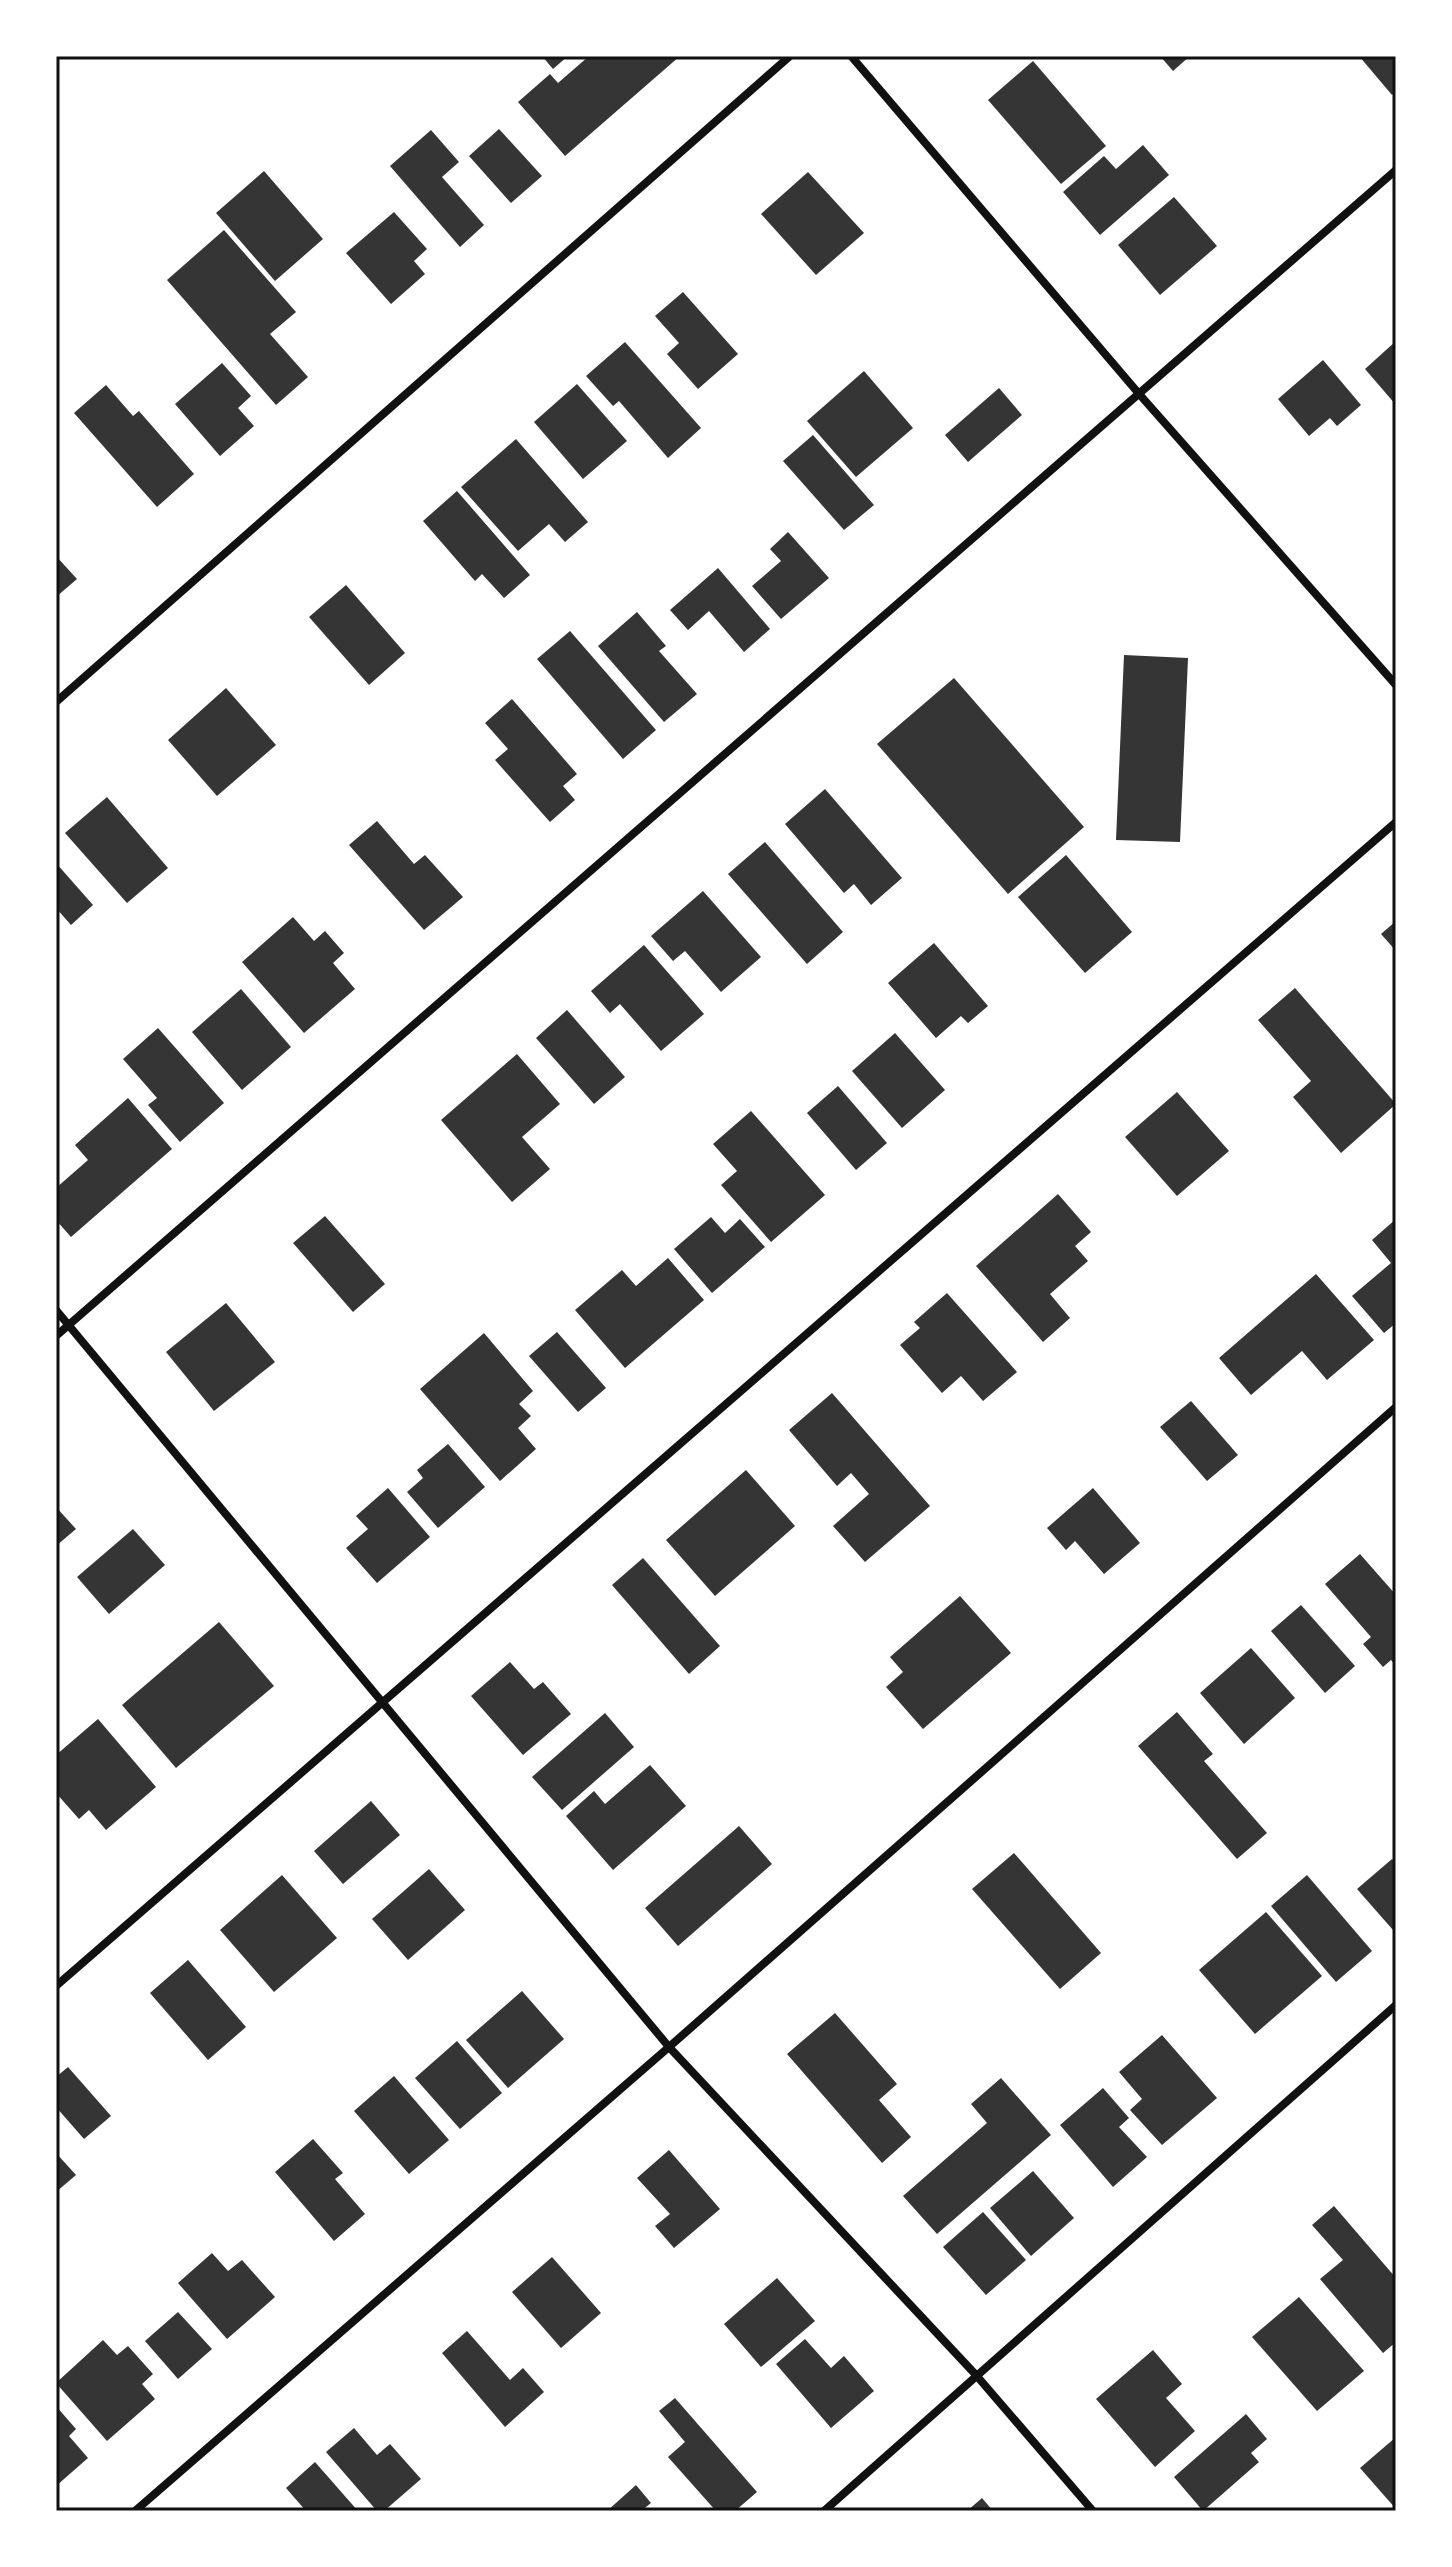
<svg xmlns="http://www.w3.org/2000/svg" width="1452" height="2567" viewBox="0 0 1452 2567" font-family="Manrope,sans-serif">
  <rect width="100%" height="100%" fill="#fff"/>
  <g fill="#353535">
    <polygon points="542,56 568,56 553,69"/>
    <polygon points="589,56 680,56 565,156 518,102 550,74 558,83"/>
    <polygon points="1160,56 1190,56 1173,71"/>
    <polygon points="1359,56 1396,56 1396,91 1392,95"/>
    <polygon points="1033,61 1106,146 1061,184 988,100"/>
    <polygon points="499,129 542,176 511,203 469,156"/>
    <polygon points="431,130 459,162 442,177 484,225 460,247 390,166"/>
    <polygon points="1143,145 1169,175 1100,235 1063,192 1104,156 1116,169"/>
    <polygon points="264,171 323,239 275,281 216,213"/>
    <polygon points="808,172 864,233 816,275 761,214"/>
    <polygon points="1174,197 1217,246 1160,295 1118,245"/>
    <polygon points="394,212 427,249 414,261 425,274 391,304 346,253"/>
    <polygon points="224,230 296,312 270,334 308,377 276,405 167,280"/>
    <polygon points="683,292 738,354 698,389 667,354 679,343 655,316"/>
    <polygon points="1396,341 1396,405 1365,369"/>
    <polygon points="625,342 701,428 668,458 619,401 613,406 586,376"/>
    <polygon points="1323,360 1361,405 1337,426 1330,418 1309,436 1278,399"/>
    <polygon points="222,363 251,396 238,408 254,426 220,456 175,404"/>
    <polygon points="864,371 913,428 856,477 807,421"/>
    <polygon points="577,384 627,441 583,479 534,422"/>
    <polygon points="106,385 133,416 139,411 194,474 157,507 74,413"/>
    <polygon points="999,388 1022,415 968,462 945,435"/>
    <polygon points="813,435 874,505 844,530 783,461"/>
    <polygon points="516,439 588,522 565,542 549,524 518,551 461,487"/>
    <polygon points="457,491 530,575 504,598 482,574 475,581 423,521"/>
    <polygon points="788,532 829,578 781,619 752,586 781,561 770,549"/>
    <polygon points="56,556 77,579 56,597"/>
    <polygon points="718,568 770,629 744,652 709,611 688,630 670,610"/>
    <polygon points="346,585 405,653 369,685 309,617"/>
    <polygon points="637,612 666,646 659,651 697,694 664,722 598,646"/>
    <polygon points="570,631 656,730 623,759 537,659"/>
    <polygon points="1124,655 1188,658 1180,842 1116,840"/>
    <polygon points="954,678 1084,827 1008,894 877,744"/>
    <polygon points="226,688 276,745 217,796 168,740"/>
    <polygon points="512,699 577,774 563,786 575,800 550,822 495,760 508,749 485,723"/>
    <polygon points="825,789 902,878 871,905 854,884 844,893 785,824"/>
    <polygon points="107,797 168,868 127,903 65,833"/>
    <polygon points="377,821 414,864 425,855 463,897 424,930 349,845"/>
    <polygon points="765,842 843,932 807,964 728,874"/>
    <polygon points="1066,855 1132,932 1085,973 1018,897"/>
    <polygon points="56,863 93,905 71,925 56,908"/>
    <polygon points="703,891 761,957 721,992 685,951 673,961 651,936"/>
    <polygon points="293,917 314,941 325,931 344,953 333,963 355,989 304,1033 242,962"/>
    <polygon points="1396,921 1396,951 1381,934"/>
    <polygon points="934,943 988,1006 968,1023 961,1016 936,1038 888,983"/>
    <polygon points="644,945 704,1014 661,1051 620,1004 610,1013 591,991"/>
    <polygon points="1295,988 1396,1104 1341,1153 1293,1097 1311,1081 1258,1020"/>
    <polygon points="241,989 291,1047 242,1090 192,1032"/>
    <polygon points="567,1010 625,1077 594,1104 536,1038"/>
    <polygon points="158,1028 224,1103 180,1142 148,1105 157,1098 123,1059"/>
    <polygon points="895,1033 945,1090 902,1128 852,1071"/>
    <polygon points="517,1054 560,1104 522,1137 550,1169 512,1202 441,1120"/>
    <polygon points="838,1086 887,1143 856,1170 807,1113"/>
    <polygon points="1177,1092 1229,1151 1177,1196 1125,1137"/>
    <polygon points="128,1098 172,1149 71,1237 56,1220 56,1188 88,1160 75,1145"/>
    <polygon points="751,1111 825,1195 771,1242 721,1185 737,1171 713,1144"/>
    <polygon points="1058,1194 1091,1232 1075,1246 1088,1261 1050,1294 1070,1318 1043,1342 976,1266"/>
    <polygon points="325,1216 385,1284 353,1312 293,1243"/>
    <polygon points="711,1217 725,1233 740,1219 765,1247 712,1293 674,1249"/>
    <polygon points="1396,1219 1396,1323 1384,1333 1352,1296 1391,1263 1372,1240"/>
    <polygon points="668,1258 704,1300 625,1368 575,1310 622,1270 636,1286"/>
    <polygon points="1316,1274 1374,1340 1327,1380 1302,1351 1251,1395 1219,1358"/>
    <polygon points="947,1293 1017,1372 983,1401 961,1376 942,1393 900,1345 920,1328 914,1322"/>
    <polygon points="226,1303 275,1362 214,1411 166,1352"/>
    <polygon points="557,1332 606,1388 578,1412 529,1356"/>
    <polygon points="484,1333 533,1391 519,1404 531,1416 518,1428 536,1449 500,1481 420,1389"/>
    <polygon points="832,1393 930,1506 865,1562 833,1526 869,1494 851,1473 837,1486 789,1430"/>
    <polygon points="1191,1401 1238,1455 1207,1481 1160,1427"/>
    <polygon points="448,1444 485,1487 438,1528 407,1492 423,1478 417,1470"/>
    <polygon points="746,1470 795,1526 715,1596 666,1540"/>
    <polygon points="388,1488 430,1537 377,1583 346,1548 368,1529 356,1516"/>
    <polygon points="1093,1488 1140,1543 1104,1574 1075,1541 1066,1550 1047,1528"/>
    <polygon points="56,1507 76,1529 56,1546"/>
    <polygon points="133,1529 165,1565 109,1614 77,1577"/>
    <polygon points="1360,1554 1396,1595 1396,1666 1391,1660 1383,1667 1363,1644 1371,1637 1325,1584"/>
    <polygon points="643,1558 720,1646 689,1674 612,1585"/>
    <polygon points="960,1596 1011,1653 923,1729 886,1687 903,1672 890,1657"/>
    <polygon points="1301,1605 1355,1666 1325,1693 1271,1631"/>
    <polygon points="219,1622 274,1686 176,1768 122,1705"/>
    <polygon points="1251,1648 1295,1698 1244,1744 1200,1693"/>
    <polygon points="510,1662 534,1689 543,1682 571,1714 523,1755 471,1696"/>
    <polygon points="1177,1712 1213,1754 1204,1761 1267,1833 1237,1859 1138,1746"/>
    <polygon points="605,1713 634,1747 562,1810 532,1777"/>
    <polygon points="98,1719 156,1787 106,1830 89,1810 79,1819 56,1793 56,1755"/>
    <polygon points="650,1765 686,1806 613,1870 566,1816 594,1791 605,1804"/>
    <polygon points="371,1801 400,1835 343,1884 314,1851"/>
    <polygon points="739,1826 772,1864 678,1946 645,1908"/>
    <polygon points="1014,1853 1101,1953 1060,1989 972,1889"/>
    <polygon points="1392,1859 1396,1864 1396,1928 1393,1930 1357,1889"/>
    <polygon points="429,1869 465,1910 408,1960 372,1919"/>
    <polygon points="282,1875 337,1938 274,1992 220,1930"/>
    <polygon points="1307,1875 1372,1951 1336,1982 1271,1906"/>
    <polygon points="1266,1912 1322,1976 1255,2034 1199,1970"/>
    <polygon points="188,1960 246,2027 208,2060 150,1993"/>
    <polygon points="522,1991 564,2039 508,2088 466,2040"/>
    <polygon points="835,2013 897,2084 879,2100 911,2137 882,2163 787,2054"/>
    <polygon points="1162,2035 1217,2098 1162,2145 1130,2110 1142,2099 1119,2072"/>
    <polygon points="457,2041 502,2093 460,2129 415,2078"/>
    <polygon points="68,2067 111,2116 84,2139 56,2107 56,2077"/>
    <polygon points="394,2076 449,2140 409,2174 354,2111"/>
    <polygon points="1001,2078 1051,2135 937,2234 903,2196 987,2123 971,2104"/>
    <polygon points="1103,2088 1129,2118 1119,2127 1147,2157 1113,2187 1060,2125"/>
    <polygon points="313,2139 343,2173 335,2179 365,2214 334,2241 275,2172"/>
    <polygon points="669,2150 720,2209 674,2248 655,2226 670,2214 637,2178"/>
    <polygon points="56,2153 76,2175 56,2192"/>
    <polygon points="1033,2171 1074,2218 1031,2256 990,2208"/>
    <polygon points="1334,2206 1396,2278 1396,2342 1383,2353 1320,2279 1343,2260 1312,2225"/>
    <polygon points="983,2212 1026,2260 986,2295 943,2247"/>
    <polygon points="212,2253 228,2271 242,2260 275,2297 227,2339 178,2283"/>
    <polygon points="552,2257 601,2313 561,2348 512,2292"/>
    <polygon points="777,2278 815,2321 761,2367 724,2324"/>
    <polygon points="1299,2297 1364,2371 1317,2411 1252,2337"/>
    <polygon points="178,2312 212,2349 178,2379 145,2341"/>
    <polygon points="467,2331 510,2380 523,2368 544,2392 505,2427 442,2353"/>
    <polygon points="805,2339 831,2368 844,2356 874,2391 831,2428 776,2364"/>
    <polygon points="103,2340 117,2355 128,2346 153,2374 142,2384 155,2399 107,2441 56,2383"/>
    <polygon points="1153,2350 1182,2384 1166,2398 1195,2431 1155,2467 1096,2399"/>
    <polygon points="675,2398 757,2492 735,2511 716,2511 668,2457 685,2442 659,2411"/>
    <polygon points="56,2406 76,2429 69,2436 88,2458 56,2486"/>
    <polygon points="1246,2414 1267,2439 1251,2453 1259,2462 1203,2511 1174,2477"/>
    <polygon points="354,2428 377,2455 390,2444 421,2479 384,2511 377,2511 326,2452"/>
    <polygon points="1396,2437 1396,2509 1360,2468"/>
    <polygon points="315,2462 358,2511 306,2511 286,2488"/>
    <polygon points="636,2485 651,2503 641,2511 607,2511"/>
    <polygon points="982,2498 993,2511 967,2511"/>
  </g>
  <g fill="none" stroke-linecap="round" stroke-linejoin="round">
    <g stroke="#111" stroke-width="8">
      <polyline points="851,56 1140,395 1396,685"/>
      <polyline points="56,702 790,56"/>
      <polyline points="56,1310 669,2047 976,2375 1093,2511"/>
      <polyline points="56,1336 1396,170"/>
      <polyline points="56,1986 1396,822"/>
      <polyline points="135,2511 669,2047 1396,1407"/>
      <polyline points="824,2511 1396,2005"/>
    </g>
  </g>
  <rect width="1452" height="2567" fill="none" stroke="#ffffff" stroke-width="116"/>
  <rect x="58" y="58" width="1336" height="2451" fill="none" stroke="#111" stroke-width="3"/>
</svg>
